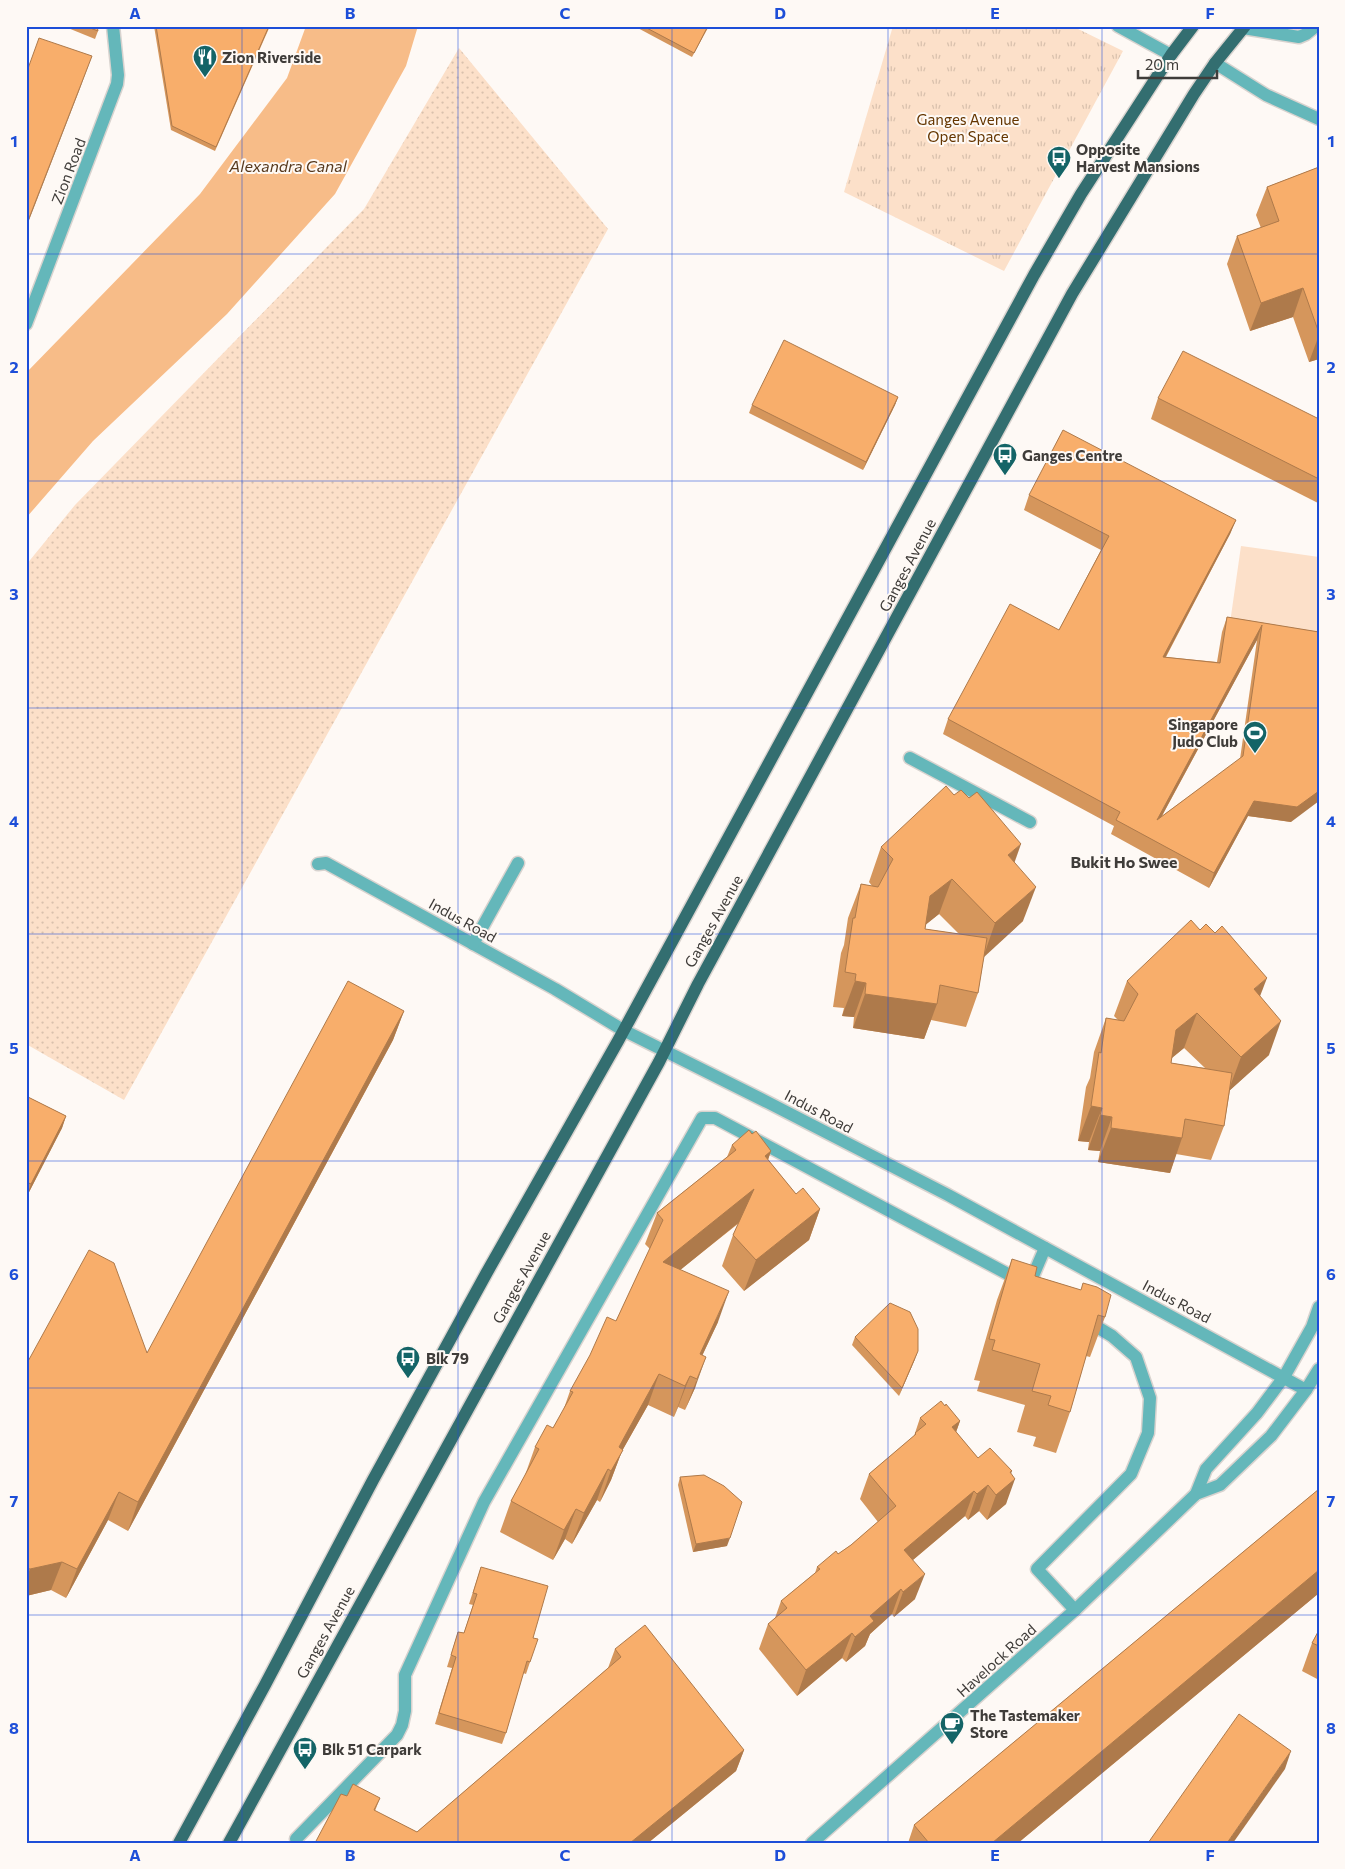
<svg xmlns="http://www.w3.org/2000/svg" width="1345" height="1869" viewBox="0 0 1345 1869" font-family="Commissioner,sans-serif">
  <defs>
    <pattern id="grass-dots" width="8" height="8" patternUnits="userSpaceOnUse" patternTransform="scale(1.25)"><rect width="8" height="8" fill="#fce0c9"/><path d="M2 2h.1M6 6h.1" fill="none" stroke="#d9c1ad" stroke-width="1.8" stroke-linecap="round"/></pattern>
    <pattern id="park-tufts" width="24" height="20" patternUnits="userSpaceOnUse" patternTransform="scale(1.25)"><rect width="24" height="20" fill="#fce0c9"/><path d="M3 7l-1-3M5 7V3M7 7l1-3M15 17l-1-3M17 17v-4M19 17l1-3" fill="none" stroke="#d9c1ad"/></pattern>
  </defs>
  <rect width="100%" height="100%" fill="#fef9f5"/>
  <polygon fill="url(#grass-dots)" points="459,48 608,229 124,1100 26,1044 26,565 75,505 364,209"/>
  <polygon fill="url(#park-tufts)" points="893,26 1072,26 1123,51 1004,271 844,192"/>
  <polygon fill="#fce0c9" points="1241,546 1319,557 1319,636 1230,623"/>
  <polygon fill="#f7bc88" points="306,26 418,26 406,66 335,194 227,314 93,441 26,518 26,373 200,194 287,78"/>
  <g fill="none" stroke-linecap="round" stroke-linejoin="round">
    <defs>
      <g id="lane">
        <polyline points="1118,26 1171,55"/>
        <polyline points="1243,28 1299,37 1306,34 1316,26"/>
        <polyline points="910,758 1030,822"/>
        <polyline points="318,864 326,863 555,989 623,1030"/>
        <polyline points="473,944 518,863"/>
        <polyline points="1030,1283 1045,1248"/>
        <polyline points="1075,1610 1037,1569 1131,1474 1148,1433 1150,1398 1136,1357 1112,1336 1087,1321"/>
        <polyline points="296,1839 397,1735 402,1725 405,1711 405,1675 484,1502 702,1118 715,1118 1021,1281"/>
      </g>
      <g id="street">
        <polyline points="1215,63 1266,95 1319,119"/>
        <polyline points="26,324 117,84 118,75 113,26"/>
        <polyline points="623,1030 769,1103 948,1195 1306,1390"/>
        <polyline points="1196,1494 1206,1469 1257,1413 1284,1377 1312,1327 1319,1307"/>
        <polyline points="812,1843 1075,1610 1196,1494 1220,1485 1271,1436 1306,1390 1319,1369"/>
      </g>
      <g id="primary">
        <polyline points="179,1843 265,1685 373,1480 486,1274 618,1041 1034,275 1081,194 1171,55 1193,26"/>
        <polyline points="229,1843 659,1062 698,984 1072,294 1194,94 1215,63 1245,26"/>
      </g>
    </defs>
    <use href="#lane" stroke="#d8d3cf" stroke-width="15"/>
    <use href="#street" stroke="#d8d3cf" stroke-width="15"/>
    <use href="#primary" stroke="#d8d3cf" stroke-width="15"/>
    <use href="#lane" stroke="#64b7ba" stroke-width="12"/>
    <use href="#street" stroke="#64b7ba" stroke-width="12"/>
    <use href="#primary" stroke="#336e70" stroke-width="12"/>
  </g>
  <g fill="#d5965c" fill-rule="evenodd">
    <polygon points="63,26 97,26 98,31 95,39"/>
    <polygon points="154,26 270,26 215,151 171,130"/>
    <polygon points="634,26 709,26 692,57"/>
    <polygon points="1319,167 1319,359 1309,362 1293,317 1250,331 1227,264 1237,236 1261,228 1256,215 1267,187"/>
    <polygon points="898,397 895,405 863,470 749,413 752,405"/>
    <polygon points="1158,398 1319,419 1319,501 1318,503 1151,419"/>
    <path d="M 1029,495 L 1236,520 L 1230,534 L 1166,657 L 1217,662 L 1222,632 L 1227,617 L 1319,632 L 1291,822 L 1248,816 L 1209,888 L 1111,834 L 1114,826 L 943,734 L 948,719 L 1059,630 L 1101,550 L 1024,510 ZM 1257,640 L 1240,759 L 1162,816 Z"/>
    <path d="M 881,847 L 1014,863 L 1023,921 L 984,956 L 978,993 L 966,1027 L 931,1020 L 924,1039 L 853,1028 L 854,1017 L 842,1016 L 844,1008 L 833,1007 L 841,953 L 844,945 L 848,918 L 861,884 L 872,886 L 869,882 ZM 939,914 L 959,934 L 925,929 L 926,924 Z"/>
    <path d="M 1127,981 L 1260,996 L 1269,1055 L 1230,1090 L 1224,1126 L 1211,1160 L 1176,1154 L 1170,1173 L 1098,1162 L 1100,1151 L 1088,1150 L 1089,1142 L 1078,1141 L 1086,1087 L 1090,1078 L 1094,1052 L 1106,1018 L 1118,1020 L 1114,1016 ZM 1184,1048 L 1205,1068 L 1171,1063 L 1172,1058 Z"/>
    <polygon points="404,1011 393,1040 128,1531 108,1520 66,1598 51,1590 26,1596 26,1365 147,1353"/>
    <polygon points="26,1096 66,1116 62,1128 27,1196 26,1195"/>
    <polygon points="752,1134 771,1151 768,1160 796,1194 820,1209 809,1240 744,1291 722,1266 733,1235 739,1223 680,1270 718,1322 702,1356 695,1388 685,1410 678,1407 674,1417 648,1405 622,1451 611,1480 600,1502 597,1500 572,1544 565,1539 553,1560 500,1532 511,1501 524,1478 535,1447 553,1428 563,1411 570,1391 616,1321 650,1249 645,1244 657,1213 727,1157 732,1145"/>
    <polygon points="1012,1259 1035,1276 1081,1290 1105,1317 1090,1357 1086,1356 1070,1412 1056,1453 1033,1446 1036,1437 1017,1432 1025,1405 977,1391 980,1381 974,1380 997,1300"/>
    <polygon points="855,1337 915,1359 899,1396 852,1345"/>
    <polygon points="945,1406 960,1421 956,1432 978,1458 1011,1473 1006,1504 987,1520 979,1511 968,1520 965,1516 913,1560 915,1599 894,1617 892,1614 870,1634 865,1646 846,1662 842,1658 797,1696 759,1649 768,1624 775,1618 781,1601 815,1573 817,1567 838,1554 851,1545 878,1522 860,1499 869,1474 914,1436 920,1418"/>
    <polygon points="680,1477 727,1546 693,1552 678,1485"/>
    <polygon points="1319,1489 1319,1593 1018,1843 908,1843 914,1825"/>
    <polygon points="481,1567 533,1638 530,1662 526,1674 523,1673 506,1733 502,1744 435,1724 452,1668 447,1667 458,1632 464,1633 473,1605 469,1604"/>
    <polygon points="1319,1630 1319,1680 1302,1671 1312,1643"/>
    <polygon points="615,1649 744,1750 736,1771 648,1843 315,1843 380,1798 375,1811 417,1832 608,1668"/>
  </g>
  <g fill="#ae7a4b">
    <polygon points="92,56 79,91 26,228 26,226"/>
    <polygon points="1303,288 1293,317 1250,331 1261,303"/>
    <polygon points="1319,335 1319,359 1309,362"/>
    <polygon points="898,397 895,405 863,470 866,462"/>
    <polygon points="1236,520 1230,534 1158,671 1163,657"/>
    <polygon points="1262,625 1257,640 1152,834 1157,820"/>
    <polygon points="1319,791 1319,801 1291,822 1248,816 1209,888 1214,873 1254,801"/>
    <polygon points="1021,844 1009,878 1008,855"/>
    <polygon points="952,879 939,914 918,931 930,896"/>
    <polygon points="1036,887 1023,921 983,958 995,923"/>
    <polygon points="1267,978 1254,1012 1254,989"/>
    <polygon points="855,981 866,983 854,1017 842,1016"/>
    <polygon points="865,994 937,1004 924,1039 853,1028"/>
    <polygon points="404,1011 393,1040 128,1531 138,1502"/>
    <polygon points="1197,1013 1184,1048 1163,1065 1176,1030"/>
    <polygon points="1281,1021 1269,1055 1228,1092 1241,1057"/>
    <polygon points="1091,1106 1102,1108 1089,1142 1078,1141"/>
    <polygon points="1100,1115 1112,1117 1100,1151 1088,1150"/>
    <polygon points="66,1116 62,1128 27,1196 31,1184"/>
    <polygon points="1111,1128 1182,1138 1170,1173 1098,1162"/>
    <polygon points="771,1151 760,1182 765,1156"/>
    <polygon points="754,1189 743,1219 652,1293 663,1262"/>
    <polygon points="820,1209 809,1240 744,1291 756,1260"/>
    <polygon points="729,1291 718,1322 692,1377 700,1354"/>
    <polygon points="918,1351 915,1359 899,1396 902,1388"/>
    <polygon points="706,1357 695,1388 685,1410 697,1379"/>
    <polygon points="659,1374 648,1405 622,1451 611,1480 600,1502 619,1447 626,1434"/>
    <polygon points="690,1376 678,1407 674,1417 685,1386"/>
    <polygon points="960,1421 951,1446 952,1427"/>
    <polygon points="608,1469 597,1500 572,1544 584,1513"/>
    <polygon points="1012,1471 1006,1486 1015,1479 1006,1504 987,1520 996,1495 1010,1472"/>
    <polygon points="988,1485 979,1511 968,1520 977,1494"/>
    <polygon points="974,1491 965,1516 895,1575 904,1550"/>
    <polygon points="119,1492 108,1520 66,1598 77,1569"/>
    <polygon points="576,1509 565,1539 553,1560 564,1530"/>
    <polygon points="730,1538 727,1546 693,1552 696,1544"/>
    <polygon points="62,1562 51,1590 26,1596 26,1579 30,1569"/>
    <polygon points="1319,1570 1319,1593 1018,1843 992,1843"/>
    <polygon points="925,1574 915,1599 894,1617 903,1592"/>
    <polygon points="901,1589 892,1614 870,1634 865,1646 846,1662 855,1637 870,1616"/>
    <polygon points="852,1633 842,1658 797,1696 806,1670"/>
    <polygon points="744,1750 736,1771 648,1843 630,1843"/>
    <polygon points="1291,1751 1285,1769 1233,1843 1227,1843"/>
  </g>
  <g fill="#f8ae6b" stroke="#ae7a4b" fill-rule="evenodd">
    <polygon points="85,26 97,26 98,31"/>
    <polygon points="156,26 269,26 216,147 172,126"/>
    <polygon points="643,26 708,26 694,53"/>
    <polygon points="39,38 92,56 26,226 26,74"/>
    <polygon points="1319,167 1319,333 1303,288 1261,303 1237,236 1279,221 1267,187"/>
    <polygon points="784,340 898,397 866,462 752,405"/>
    <polygon points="1183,351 1319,419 1319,479 1158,398"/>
    <path d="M 1063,430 L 1236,520 L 1163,657 L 1220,663 L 1227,617 L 1319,632 L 1319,791 L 1297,807 L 1254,801 L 1214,873 L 1116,820 L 1120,812 L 948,719 L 1010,604 L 1059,630 L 1109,536 L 1029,495 ZM 1262,625 L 1243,756 L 1157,820 Z"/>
    <polygon points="946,786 954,795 961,790 969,798 977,792 1021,844 1008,855 1036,887 995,923 952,879 930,896 925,929 987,938 978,993 940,985 937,1004 865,994 866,983 855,981 856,974 845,972 853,918 855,918 861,884 878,887 893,859 881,847"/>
    <polygon points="1191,920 1200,930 1206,924 1215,933 1222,926 1267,978 1254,989 1281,1021 1241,1057 1197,1013 1176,1030 1171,1063 1232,1073 1224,1126 1185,1119 1182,1138 1111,1128 1112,1117 1100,1115 1102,1108 1091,1106 1099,1052 1101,1053 1106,1018 1124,1021 1138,994 1127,981"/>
    <polygon points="348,981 404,1011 138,1502 119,1492 77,1569 62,1562 30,1569 26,1568 26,1365 89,1250 114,1263 147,1353"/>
    <polygon points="26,1096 66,1116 31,1184 26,1182"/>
    <polygon points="749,1130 752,1134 756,1131 771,1151 765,1156 796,1194 803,1188 820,1209 756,1260 733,1235 754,1189 663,1262 729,1291 700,1354 706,1357 697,1379 690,1376 685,1386 659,1374 626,1434 619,1447 623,1450 611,1471 608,1469 584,1513 576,1509 564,1530 511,1501 539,1449 535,1447 547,1425 553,1428 573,1392 570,1391 590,1355 607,1317 616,1321 663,1220 657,1213 736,1150 732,1145"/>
    <polygon points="1012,1259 1037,1267 1035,1276 1081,1290 1083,1283 1097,1287 1111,1295 1105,1317 1098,1315 1070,1412 1048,1405 1051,1396 1032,1391 1040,1364 992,1350 995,1340 989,1339"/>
    <polygon points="890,1303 910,1312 918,1329 918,1351 902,1388 855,1337"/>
    <polygon points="941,1401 945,1406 946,1404 960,1421 952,1427 978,1458 990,1448 1012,1471 1010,1472 1015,1479 996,1495 988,1485 977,1494 974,1491 904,1550 925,1574 903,1592 901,1589 870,1616 874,1621 855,1637 852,1633 806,1670 768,1624 787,1608 781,1601 820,1569 817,1567 836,1551 838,1554 851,1545 896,1506 869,1474 916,1434 915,1433 926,1424 920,1418"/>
    <polygon points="704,1475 724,1486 742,1502 730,1538 696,1544 680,1477"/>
    <polygon points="1319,1489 1319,1570 992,1843 929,1843 914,1825"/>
    <polygon points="481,1567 548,1586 533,1638 538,1639 530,1662 527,1661 506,1733 439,1713 456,1657 451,1655 458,1632 464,1633 477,1594 473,1593"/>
    <polygon points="645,1625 744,1750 630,1843 315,1843 341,1794 347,1796 353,1784 380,1798 374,1810 417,1832 621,1657 615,1649"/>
    <polygon points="1319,1630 1319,1646 1312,1643"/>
    <polygon points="1239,1714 1291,1751 1227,1843 1148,1843"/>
  </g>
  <path fill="none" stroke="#1d4ed8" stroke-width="1" stroke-opacity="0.55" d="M 242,26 L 242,1843M 458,26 L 458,1843M 672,26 L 672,1843M 888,26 L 888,1843M 1102,26 L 1102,1843M 26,254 L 1319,254M 26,481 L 1319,481M 26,708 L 1319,708M 26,934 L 1319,934M 26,1161 L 1319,1161M 26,1388 L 1319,1388M 26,1615 L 1319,1615"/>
  <defs>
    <symbol id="restaurant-pin" viewBox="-11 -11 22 30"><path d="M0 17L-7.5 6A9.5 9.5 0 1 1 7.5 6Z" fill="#146467" stroke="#fef9f5"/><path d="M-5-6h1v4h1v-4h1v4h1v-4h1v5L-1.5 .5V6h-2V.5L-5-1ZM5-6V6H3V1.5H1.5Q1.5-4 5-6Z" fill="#fff"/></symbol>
    <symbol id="bus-pin" viewBox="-11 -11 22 30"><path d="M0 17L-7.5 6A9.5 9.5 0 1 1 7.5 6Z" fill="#146467" stroke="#fef9f5"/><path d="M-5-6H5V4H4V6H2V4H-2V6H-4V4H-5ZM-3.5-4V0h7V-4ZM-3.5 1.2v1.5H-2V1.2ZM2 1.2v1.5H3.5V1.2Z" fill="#fff"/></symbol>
    <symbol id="stadium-pin" viewBox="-11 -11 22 30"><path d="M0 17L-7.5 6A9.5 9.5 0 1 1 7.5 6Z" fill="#146467" stroke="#fef9f5"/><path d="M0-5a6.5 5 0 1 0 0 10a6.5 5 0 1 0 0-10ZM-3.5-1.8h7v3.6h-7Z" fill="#fff"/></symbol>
    <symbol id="cafe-pin" viewBox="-11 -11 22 30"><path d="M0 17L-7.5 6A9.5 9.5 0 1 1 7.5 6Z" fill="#146467" stroke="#fef9f5"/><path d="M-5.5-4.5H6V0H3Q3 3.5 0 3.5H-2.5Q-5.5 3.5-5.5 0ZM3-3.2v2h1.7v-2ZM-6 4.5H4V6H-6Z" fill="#fff"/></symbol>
  </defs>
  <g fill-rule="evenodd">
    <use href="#restaurant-pin" x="191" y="43" width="28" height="38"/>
    <use href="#bus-pin" x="1045" y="144" width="28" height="38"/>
    <use href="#bus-pin" x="991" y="441" width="28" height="38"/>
    <use href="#stadium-pin" x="1241" y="719" width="28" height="38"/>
    <use href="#bus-pin" x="394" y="1344" width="28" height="38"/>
    <use href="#cafe-pin" x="938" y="1710" width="28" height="38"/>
    <use href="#bus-pin" x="291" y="1735" width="28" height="38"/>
  </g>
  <g text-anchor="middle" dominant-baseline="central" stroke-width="4" stroke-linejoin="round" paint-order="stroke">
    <g font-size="15" font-weight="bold" fill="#3f3c39" stroke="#fef9f5" text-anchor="start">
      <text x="222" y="57">Zion Riverside</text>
      <text x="1076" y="149">Opposite<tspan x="1076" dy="17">Harvest Mansions</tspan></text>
      <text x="1022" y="455">Ganges Centre</text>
      <text x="1238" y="724" text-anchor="end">Singapore<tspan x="1238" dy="17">Judo Club</tspan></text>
      <text x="426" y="1358">Blk 79</text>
      <text x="970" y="1715">The Tastemaker<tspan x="970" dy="17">Store</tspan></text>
      <text x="322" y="1749">Blk 51 Carpark</text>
    </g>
    <g font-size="15" fill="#653600" stroke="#fef9f5">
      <text x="968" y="119">Ganges Avenue<tspan x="968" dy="17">Open Space</tspan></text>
    </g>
    <g font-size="15" fill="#3f3c39" stroke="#fef9f5">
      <text transform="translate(68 171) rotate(-69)">Zion Road</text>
      <text transform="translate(907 565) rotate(-62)">Ganges Avenue</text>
      <text transform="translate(463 920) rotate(29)">Indus Road</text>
      <text transform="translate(713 921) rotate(-61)">Ganges Avenue</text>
      <text transform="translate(819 1111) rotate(28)">Indus Road</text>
      <text transform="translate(521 1277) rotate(-61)">Ganges Avenue</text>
      <text transform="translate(1177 1301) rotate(28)">Indus Road</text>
      <text transform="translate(325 1632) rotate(-61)">Ganges Avenue</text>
      <text transform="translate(996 1660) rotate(-42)">Havelock Road</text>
    </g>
    <g font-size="16" font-style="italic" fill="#57391d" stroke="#fef9f5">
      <text x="288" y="165">Alexandra Canal</text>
    </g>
    <g font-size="16" font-weight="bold" fill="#3f3c39" stroke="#fef9f5">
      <text x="1124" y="861">Bukit Ho Swee</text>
    </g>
  </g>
  <rect width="1345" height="1869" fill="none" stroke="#fef9f5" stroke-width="55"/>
  <path d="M1138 70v8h79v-8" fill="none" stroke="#3f3c39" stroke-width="2.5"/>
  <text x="1145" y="70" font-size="15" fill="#3f3c39" stroke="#fef9f5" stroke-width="4" paint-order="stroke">20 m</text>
  <rect x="28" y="28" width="1290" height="1814" fill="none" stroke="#1d4ed8" stroke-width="2"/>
  <g font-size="16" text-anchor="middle" font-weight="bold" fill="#1d4ed8">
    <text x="135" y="19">A</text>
    <text x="350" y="19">B</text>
    <text x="565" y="19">C</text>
    <text x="780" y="19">D</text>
    <text x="995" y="19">E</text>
    <text x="1210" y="19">F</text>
    <text x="14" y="147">1</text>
    <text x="1331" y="147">1</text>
    <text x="14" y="373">2</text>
    <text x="1331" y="373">2</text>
    <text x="14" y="600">3</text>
    <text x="1331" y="600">3</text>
    <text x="14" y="827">4</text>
    <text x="1331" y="827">4</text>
    <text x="14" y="1054">5</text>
    <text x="1331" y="1054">5</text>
    <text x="14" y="1280">6</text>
    <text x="1331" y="1280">6</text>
    <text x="14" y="1507">7</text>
    <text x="1331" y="1507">7</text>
    <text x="14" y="1734">8</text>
    <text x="1331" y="1734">8</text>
    <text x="135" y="1861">A</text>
    <text x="350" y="1861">B</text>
    <text x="565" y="1861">C</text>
    <text x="780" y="1861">D</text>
    <text x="995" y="1861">E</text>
    <text x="1210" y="1861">F</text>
  </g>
</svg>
